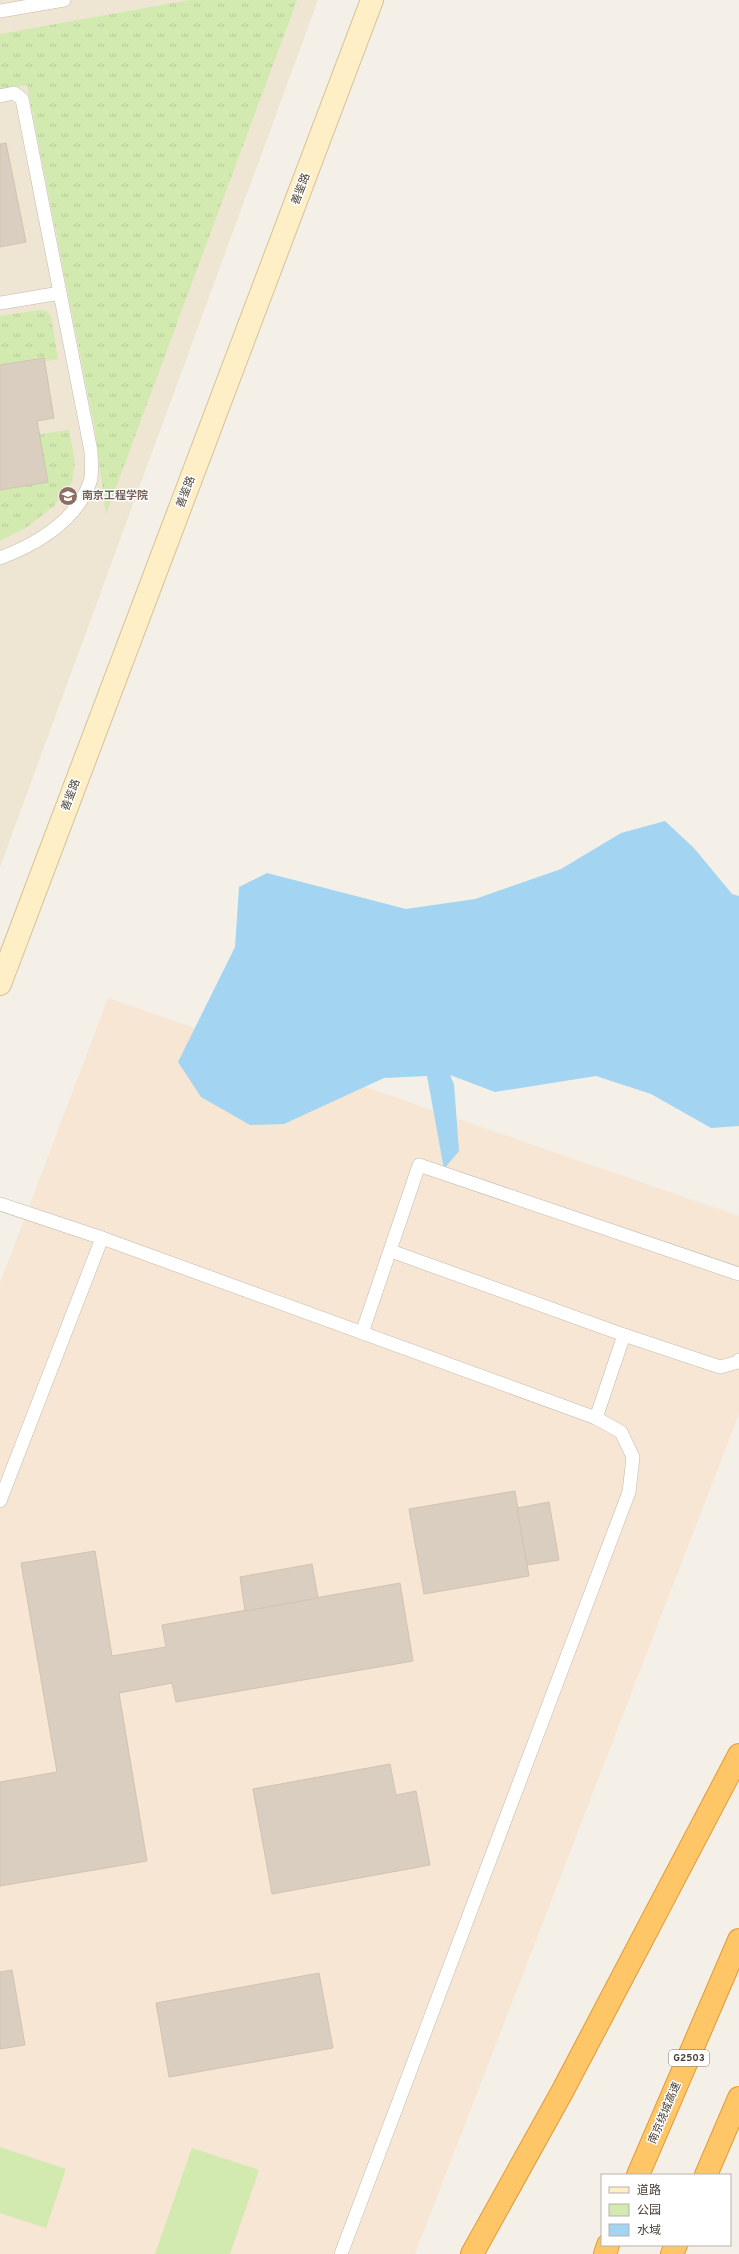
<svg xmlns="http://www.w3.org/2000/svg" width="739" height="2254" viewBox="0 0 739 2254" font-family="Overpass,'Noto Sans SC',sans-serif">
  <defs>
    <pattern id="grass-tufts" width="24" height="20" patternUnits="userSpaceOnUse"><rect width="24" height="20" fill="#d2e9b0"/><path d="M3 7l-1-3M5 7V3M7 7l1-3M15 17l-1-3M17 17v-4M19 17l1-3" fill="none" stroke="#b6c998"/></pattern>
  </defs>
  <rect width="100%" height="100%" fill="#f4f0e8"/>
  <polygon fill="#f6e6d3" points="108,998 739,1216 739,1414 415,2254 0,2254 0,1283"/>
  <polygon fill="#eee5d2" points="0,0 318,0 0,867"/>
  <g fill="url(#grass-tufts)">
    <polygon points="190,0 297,0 106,514 95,430 27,85 0,89 0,34"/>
    <polygon points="39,310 47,311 51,316 58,359 0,369 0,316"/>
    <polygon points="69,430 75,463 72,482 54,506 27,527 0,541 0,478 36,435"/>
  </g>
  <g fill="#d2e9b0">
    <polygon points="0,2147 66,2169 46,2228 0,2213"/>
    <polygon points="192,2148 259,2170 230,2254 155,2254"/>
  </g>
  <polygon fill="#a3d5f2" points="665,821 694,848 732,894 739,896 739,1126 711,1128 651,1094 596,1076 495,1092 450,1075 454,1084 459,1151 444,1169 427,1076 384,1078 284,1124 250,1125 201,1097 178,1062 235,947 239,887 267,873 406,909 475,899 561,869 621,833"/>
  <g fill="#d9cec0" stroke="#d1c3b0">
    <polygon points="6,143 26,242 0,247 0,144"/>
    <polygon points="44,358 54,418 37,421 48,482 0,490 0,365"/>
    <polygon points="515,1491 529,1576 424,1594 409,1509"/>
    <polygon points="549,1502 559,1560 527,1565 517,1508"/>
    <polygon points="95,1551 112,1656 166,1647 162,1625 400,1583 413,1661 176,1702 172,1683 119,1693 147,1861 0,1886 0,1782 57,1772 21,1563"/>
    <polygon points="312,1564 318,1598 245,1611 240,1577"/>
    <polygon points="390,1764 396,1795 416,1791 430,1865 272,1894 253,1789"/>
    <polygon points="12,1970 25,2045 0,2049 0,1972"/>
    <polygon points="319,1973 333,2048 169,2077 156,2003"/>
  </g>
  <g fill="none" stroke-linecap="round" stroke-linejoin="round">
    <defs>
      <g id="lane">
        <polyline points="0,11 64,0"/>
        <path d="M 0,96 L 14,93 L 22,99 L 91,451 C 91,460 93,474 90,482 C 76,521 37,544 0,558"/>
        <polyline points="0,303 60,293"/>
        <polyline points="0,1204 102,1238 596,1418 621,1432 633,1457 629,1492 341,2254"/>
        <polyline points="391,1251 624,1335 720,1367 738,1362 739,1360"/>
        <polyline points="362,1333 419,1165 739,1274"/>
        <polyline points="596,1418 624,1335"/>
        <polyline points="0,1501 102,1238"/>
      </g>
      <polyline id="secondary" points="0,984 372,0"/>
      <g id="highway">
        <polyline points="638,2175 739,1940"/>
        <polyline points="706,2175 739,2098"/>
        <polyline points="472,2254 562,2092 739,1755"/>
        <polyline points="605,2254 608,2245"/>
        <polyline points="672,2254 676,2245"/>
      </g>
    </defs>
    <use href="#lane" stroke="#c3baad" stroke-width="14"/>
    <use href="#secondary" stroke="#d5c297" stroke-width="24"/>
    <use href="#highway" stroke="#e19a35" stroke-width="24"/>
    <use href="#lane" stroke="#fff" stroke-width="13"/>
    <use href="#secondary" stroke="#ffefc7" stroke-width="22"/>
    <use href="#highway" stroke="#ffc668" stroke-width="22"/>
  </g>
  <defs>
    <symbol id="university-disc" viewBox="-11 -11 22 22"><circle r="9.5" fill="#8d6e63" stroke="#fff"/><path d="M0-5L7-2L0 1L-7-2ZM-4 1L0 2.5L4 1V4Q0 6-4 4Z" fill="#fff"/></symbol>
  </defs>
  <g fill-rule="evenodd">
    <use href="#university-disc" x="57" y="485" width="22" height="22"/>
  </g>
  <g text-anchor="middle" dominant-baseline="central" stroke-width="3" stroke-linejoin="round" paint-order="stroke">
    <rect fill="#fff" stroke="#7f7972" stroke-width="1" x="669" y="2050" width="40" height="16" rx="3"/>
    <g font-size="10" font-weight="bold" fill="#484036">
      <text x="689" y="2058">G2503</text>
    </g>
    <g font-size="11" fill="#484036" stroke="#fff">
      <text transform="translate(301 189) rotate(-69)">善鉴路</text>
      <text transform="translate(186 492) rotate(-69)">善鉴路</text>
      <text transform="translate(71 795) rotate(-69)">善鉴路</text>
      <text transform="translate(665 2113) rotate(-67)">南京绕城高速</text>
    </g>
    <g font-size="11" font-weight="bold" fill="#785e54" stroke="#fff" text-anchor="start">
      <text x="82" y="496">南京工程学院</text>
    </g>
  </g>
  <rect x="601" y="2174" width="130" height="72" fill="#ffffff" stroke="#b6b3af"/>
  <rect x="609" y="2187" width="20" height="6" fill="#ffefc7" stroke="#b6b3af"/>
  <text x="637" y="2194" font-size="12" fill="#484036">道路</text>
  <rect x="609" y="2204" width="20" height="12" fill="#d2e9b0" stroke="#b6b3af"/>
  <text x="637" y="2214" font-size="12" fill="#484036">公园</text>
  <rect x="609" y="2224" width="20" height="12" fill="#a3d5f2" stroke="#b6b3af"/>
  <text x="637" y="2234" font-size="12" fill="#484036">水域</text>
</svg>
